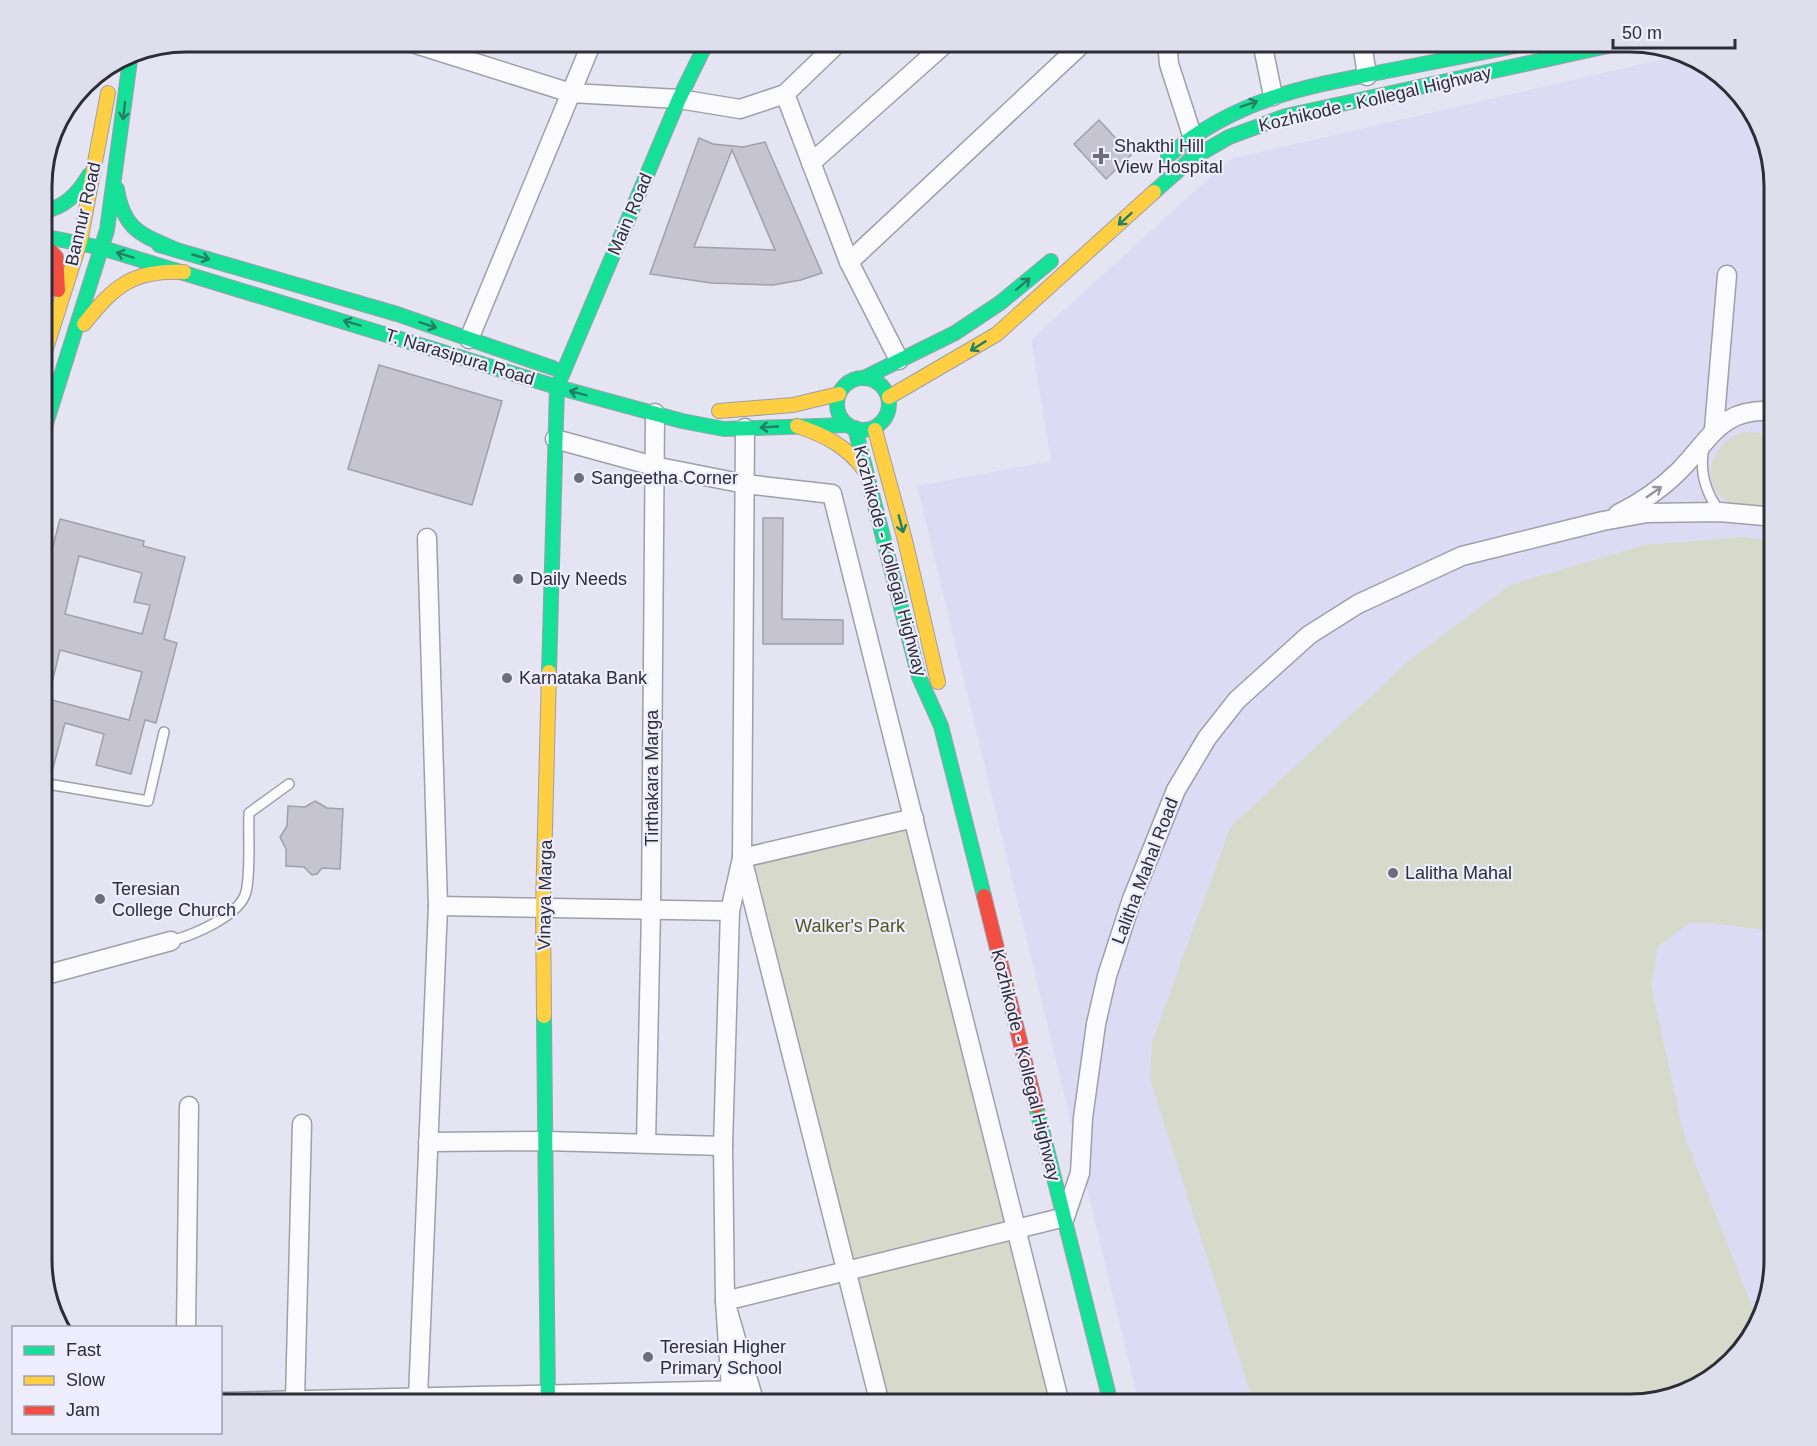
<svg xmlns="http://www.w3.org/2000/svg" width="1817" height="1446" viewBox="0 0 1817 1446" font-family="Helvetica,sans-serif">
  <rect width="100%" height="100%" fill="#e5e4f3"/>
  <polygon fill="#dddbf4" points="1685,54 1725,78 1760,123 1775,187 1775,1260 1767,1306 1739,1354 1694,1389 1630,1404 1139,1404 917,486 1051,461 1031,340 1230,159"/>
  <g fill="#d7d9cb">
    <path d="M 1745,432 L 1775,434 L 1775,509 C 1760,508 1742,509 1729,502 C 1696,485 1711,440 1745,432 Z"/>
    <polygon points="1746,537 1775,542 1775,931 1710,923 1689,923 1658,947 1651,986 1684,1135 1758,1321 1739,1354 1694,1389 1630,1404 1254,1404 1150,1079 1152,1042 1231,826 1412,658 1510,585 1644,545"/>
    <polygon points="914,818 1052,1404 882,1404 742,858"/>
  </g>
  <g fill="#c5c4d0" stroke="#a09faa" stroke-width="1.5" fill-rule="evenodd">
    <polygon points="1099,120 1131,155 1106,179 1074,144"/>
    <path d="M 699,138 L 713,144 L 743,147 L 765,142 L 822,273 L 801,280 L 773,285 L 711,283 L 650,274 ZM 732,150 L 775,250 L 694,247 Z"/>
    <polygon points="379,365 502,401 472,505 348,469"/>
    <polygon points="763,518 783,518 782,619 843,620 843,644 763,644"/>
    <path d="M 60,519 L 144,541 L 143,546 L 185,557 L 164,639 L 177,643 L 156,723 L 145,720 L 131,774 L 96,765 L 104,734 L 65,723 L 53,768 L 42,765 L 42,589 ZM 79,556 L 142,573 L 134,602 L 150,605 L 142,634 L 65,614 ZM 60,650 L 142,672 L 129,720 L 48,699 Z"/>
    <polygon points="315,801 327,808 343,809 340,869 322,868 317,874 312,875 304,867 286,866 286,849 280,837 287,826 288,806 305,807"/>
  </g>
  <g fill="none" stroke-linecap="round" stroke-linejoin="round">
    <defs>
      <g id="lane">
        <path d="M 1704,447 C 1699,471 1705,492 1720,512"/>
        <polyline points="42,783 148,801 164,732"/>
        <path d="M 171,941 C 193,935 240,916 246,892 C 251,872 248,835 249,813 L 289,784"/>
      </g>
      <g id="street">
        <polyline points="409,42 571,93 679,99 740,109 785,94 839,42"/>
        <polyline points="1167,42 1169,64 1192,135"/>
        <polyline points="1262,42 1273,96"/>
        <polyline points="1362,42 1367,76"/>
        <polyline points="785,94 849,262 899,360"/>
        <polyline points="811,163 947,42"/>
        <polyline points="849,262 1084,42"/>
        <polyline points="469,339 592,42"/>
        <polyline points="1714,429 1727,275"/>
        <polyline points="555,439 654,466 745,484 832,494 1060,1404"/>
        <path d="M 1618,514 C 1640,503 1661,489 1679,471 C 1712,438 1720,407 1775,411"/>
        <polyline points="438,906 730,911"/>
        <polyline points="42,976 171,941"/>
        <polyline points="428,1142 546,1141 723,1146"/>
        <polyline points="646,1143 651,910 655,413"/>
        <polyline points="186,1328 189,1106"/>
        <polyline points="418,1398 438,906 427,538"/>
        <polyline points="295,1400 302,1124"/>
        <polyline points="220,1402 744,1390"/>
        <polyline points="732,1404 725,1301 723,1146 730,911 742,858 745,428"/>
        <polyline points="755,1404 725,1301 1065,1217 1080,1173 1083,1118 1096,1024 1107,976 1132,899 1176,790 1207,738 1237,700 1309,635 1358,604 1462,556 1603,521 1647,513 1720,512 1775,517"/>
        <polyline points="880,1404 742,858 914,818"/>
      </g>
      <g id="fast">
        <path d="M 1168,156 C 1236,99 1303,87 1387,71 C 1437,61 1486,52 1536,42"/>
        <path d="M 117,189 C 124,232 143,235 179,251"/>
        <polyline points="1154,192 1191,159 1229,137 1286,116 1626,42"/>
        <path d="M 42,212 C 65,207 77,195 89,175"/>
        <polyline points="42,236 102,248 557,387 682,421 724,429 848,425"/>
        <polyline points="159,245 397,314 553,368"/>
        <polyline points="864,378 955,333 1000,303 1051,261"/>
        <circle cx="863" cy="404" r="26"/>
        <polyline points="855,428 919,677 941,726 984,896"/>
        <polyline points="42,436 107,230 131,53"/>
        <polyline points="549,672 557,387 679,99 707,42"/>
        <polyline points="544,1016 548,1404"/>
        <polyline points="1036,1106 1111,1404"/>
      </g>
      <g id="slow">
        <path d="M 84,324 C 115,285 133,270 184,272"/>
        <polyline points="42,361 80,242 108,93"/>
        <polyline points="889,397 997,334 1154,192"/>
        <polyline points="719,411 793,405 839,394"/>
        <path d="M 797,426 C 825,435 848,447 865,471"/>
        <polyline points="875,430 905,540 938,682"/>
        <polyline points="544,1016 543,908 549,672"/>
      </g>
      <g id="jam">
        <polyline points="42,242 56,257 58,290"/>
        <polyline points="984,896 1036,1106"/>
      </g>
    </defs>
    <use href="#lane" stroke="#9f9eaa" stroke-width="12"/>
    <use href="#street" stroke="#9f9eaa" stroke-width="21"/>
    <use href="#fast" stroke="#9f9eaa" stroke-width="16"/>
    <use href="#slow" stroke="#9f9eaa" stroke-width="16"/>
    <use href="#jam" stroke="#9f9eaa" stroke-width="16"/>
    <use href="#lane" stroke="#fbfbfd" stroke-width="9"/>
    <use href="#street" stroke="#fbfbfd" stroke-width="18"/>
    <use href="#fast" stroke="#16e098" stroke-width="14"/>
    <use href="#slow" stroke="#ffcf43" stroke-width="14"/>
    <use href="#jam" stroke="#f24e42" stroke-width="14"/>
  </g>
  <defs><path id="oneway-shaft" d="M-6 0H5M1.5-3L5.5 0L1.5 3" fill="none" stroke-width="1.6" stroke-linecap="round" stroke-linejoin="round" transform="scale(1.5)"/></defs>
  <g stroke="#237e63">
    <use href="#oneway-shaft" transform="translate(1249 104) rotate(-19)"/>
    <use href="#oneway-shaft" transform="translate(124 111) rotate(97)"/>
    <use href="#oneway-shaft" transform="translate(1125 219) rotate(138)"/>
    <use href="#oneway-shaft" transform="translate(125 255) rotate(-163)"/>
    <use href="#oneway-shaft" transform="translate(201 257) rotate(16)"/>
    <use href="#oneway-shaft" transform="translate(1023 284) rotate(-40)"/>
    <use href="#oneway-shaft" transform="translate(352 323) rotate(-163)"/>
    <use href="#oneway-shaft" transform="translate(428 325) rotate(19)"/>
    <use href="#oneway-shaft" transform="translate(978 346) rotate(148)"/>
    <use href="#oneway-shaft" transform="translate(578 393) rotate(-165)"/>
    <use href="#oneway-shaft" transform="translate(769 427) rotate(177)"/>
    <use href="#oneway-shaft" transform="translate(901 524) rotate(75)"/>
  </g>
  <use stroke="#94949a" href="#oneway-shaft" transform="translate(1654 492) rotate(-35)"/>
  <g fill="#6e6d79" stroke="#eeedfd" stroke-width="2">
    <path d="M1098 147h6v6h6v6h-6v6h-6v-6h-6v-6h6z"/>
    <circle cx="579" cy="478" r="6"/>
    <circle cx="518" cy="579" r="6"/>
    <circle cx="507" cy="678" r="6"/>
    <circle cx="1393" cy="873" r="6"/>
    <circle cx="100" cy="899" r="6"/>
    <circle cx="648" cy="1357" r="6"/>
  </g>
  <g text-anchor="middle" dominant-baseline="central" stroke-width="4.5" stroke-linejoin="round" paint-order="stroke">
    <g font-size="18" fill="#2e2d37" stroke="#eeedfd">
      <text transform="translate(1375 99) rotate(-13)">Kozhikode - Kollegal Highway</text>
      <text transform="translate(83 214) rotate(-77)">Bannur Road</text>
      <text transform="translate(630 214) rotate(-67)">Main Road</text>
      <text transform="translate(460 357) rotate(17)">T. Narasipura Road</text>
      <text transform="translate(890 561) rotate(75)">Kozhikode - Kollegal Highway</text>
      <text transform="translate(652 778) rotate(-90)">Tirthakara Marga</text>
      <text transform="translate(1145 871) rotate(-69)">Lalitha Mahal Road</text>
      <text transform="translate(545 895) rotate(-89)">Vinaya Marga</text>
      <text transform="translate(1026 1065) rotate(76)">Kozhikode - Kollegal Highway</text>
    </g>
    <g font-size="18" fill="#2e2d37" stroke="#eeedfd" text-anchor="start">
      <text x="1114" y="146">Shakthi Hill<tspan x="1114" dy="21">View Hospital</tspan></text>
      <text x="591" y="478">Sangeetha Corner</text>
      <text x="530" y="579">Daily Needs</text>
      <text x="519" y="678">Karnataka Bank</text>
      <text x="1405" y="873">Lalitha Mahal</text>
      <text x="112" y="889">Teresian<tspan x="112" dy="21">College Church</tspan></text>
      <text x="660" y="1347">Teresian Higher<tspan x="660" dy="21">Primary School</tspan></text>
    </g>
    <g font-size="18" fill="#52571d" stroke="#eeedfd">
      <text x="850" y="926">Walker's Park</text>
    </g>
  </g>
  <path d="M0 0H1817V1446H0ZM186 52H1630A134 134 0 0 1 1764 186V1260A134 134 0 0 1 1630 1394H186A134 134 0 0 1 52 1260V186A134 134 0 0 1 186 52Z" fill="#dfdeed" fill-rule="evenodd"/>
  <path fill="none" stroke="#2e2d37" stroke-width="3" d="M186 52H1630A134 134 0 0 1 1764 186V1260A134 134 0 0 1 1630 1394H186A134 134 0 0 1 52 1260V186A134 134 0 0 1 186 52Z"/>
  <rect x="12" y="1326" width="210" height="108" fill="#eeedfd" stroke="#a1a0ae" stroke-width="1.5"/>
  <rect x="24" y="1346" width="30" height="9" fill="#16e098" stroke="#a1a0ae" stroke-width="1.5"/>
  <text x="66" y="1356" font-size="18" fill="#2e2d37">Fast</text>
  <rect x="24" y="1376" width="30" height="9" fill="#ffcf43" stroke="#a1a0ae" stroke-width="1.5"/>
  <text x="66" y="1386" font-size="18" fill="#2e2d37">Slow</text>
  <rect x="24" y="1406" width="30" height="9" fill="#f24e42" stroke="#a1a0ae" stroke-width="1.5"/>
  <text x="66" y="1416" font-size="18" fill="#2e2d37">Jam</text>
  <path d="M1613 39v9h122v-9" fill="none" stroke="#2e2d37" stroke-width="3"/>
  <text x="1622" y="39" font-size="18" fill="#2e2d37" stroke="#eeedfd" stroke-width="4.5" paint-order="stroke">50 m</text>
</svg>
